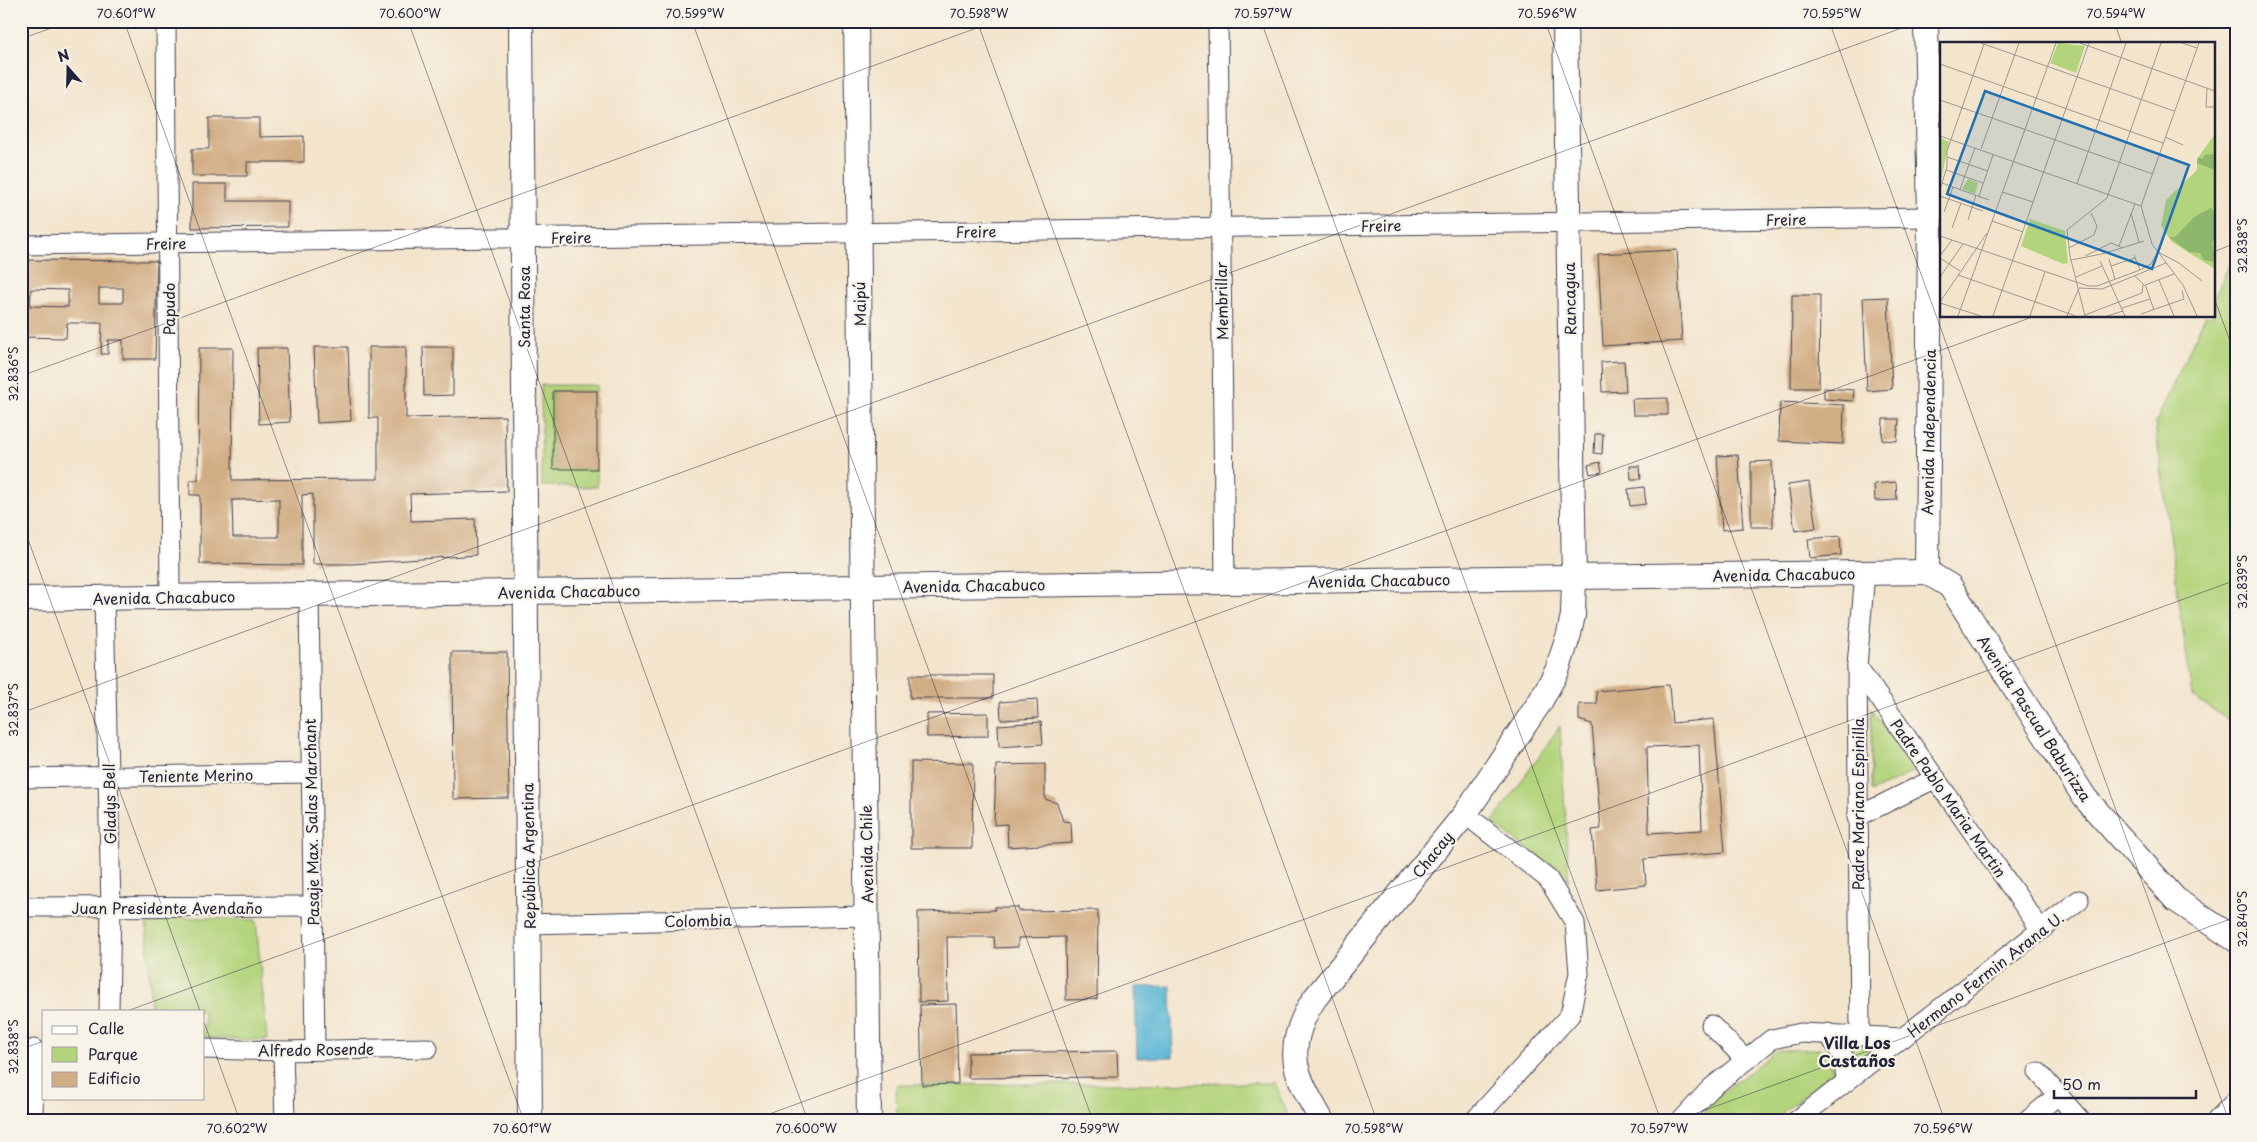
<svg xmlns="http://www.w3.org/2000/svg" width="2257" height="1142" viewBox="0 0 2257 1142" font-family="'Playpen Sans',sans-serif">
  <rect width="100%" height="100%" fill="#f7f3e8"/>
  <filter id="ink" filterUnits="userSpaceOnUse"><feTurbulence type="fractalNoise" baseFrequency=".02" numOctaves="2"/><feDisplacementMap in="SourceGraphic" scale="10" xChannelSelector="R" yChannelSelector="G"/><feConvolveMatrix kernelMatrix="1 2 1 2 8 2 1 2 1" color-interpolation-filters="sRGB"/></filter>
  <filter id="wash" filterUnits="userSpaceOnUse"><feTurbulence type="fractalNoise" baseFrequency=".0096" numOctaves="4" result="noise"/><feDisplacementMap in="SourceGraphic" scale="20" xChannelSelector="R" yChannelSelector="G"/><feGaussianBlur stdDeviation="1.12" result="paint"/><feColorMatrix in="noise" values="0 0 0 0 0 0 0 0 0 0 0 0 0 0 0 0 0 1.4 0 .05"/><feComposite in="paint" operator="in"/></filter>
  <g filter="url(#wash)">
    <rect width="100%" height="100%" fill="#f3e4cc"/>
    <g fill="#b3d47c" stroke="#6a7b5c">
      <polygon points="2236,251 2236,725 2192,696 2155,424 2205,316 2213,316 2213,299"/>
      <polygon points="541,385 597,385 597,391 553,391 553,469 597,469 597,487 542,486"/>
      <polygon points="1871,709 1917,770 1871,792"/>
      <polygon points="1560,726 1569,880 1492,823"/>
      <polygon points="146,916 256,920 267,1040 204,1038 204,1011 119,1011 118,1006 151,1007"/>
      <polygon points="1847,1043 1876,1046 1854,1062"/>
      <polygon points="1822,1049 1834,1072 1772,1121 1698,1121 1713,1100 1777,1050"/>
      <polygon points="1274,1083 1291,1121 897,1121 896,1085"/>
    </g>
    <polygon fill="#54b4d3" stroke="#3b6b87" points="1171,986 1173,1057 1137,1058 1135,987"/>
    <g id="blocks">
      <g fill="#d1ad84" fill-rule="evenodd">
        <polygon points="209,118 259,118 259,137 304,136 304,162 247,162 247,176 192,176 192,149 209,149"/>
        <polygon points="192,184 227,184 227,201 288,201 288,227 192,228"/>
        <polygon points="1677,250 1682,341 1603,346 1598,254"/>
        <path d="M 21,260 L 157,261 L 155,359 L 123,359 L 123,340 L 108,340 L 108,354 L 101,354 L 102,323 L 67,323 L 66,338 L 21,337 ZM 99,288 L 123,288 L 123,303 L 99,303 ZM 31,289 L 68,290 L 68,307 L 30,306 Z"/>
        <polygon points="1792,295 1820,295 1819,388 1791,388"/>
        <polygon points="1888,297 1892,389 1867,391 1863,298"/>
        <polygon points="314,347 348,347 351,421 317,423"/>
        <path d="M 369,347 L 406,347 L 406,418 L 505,416 L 507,491 L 410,494 L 411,521 L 475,519 L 476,555 L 352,564 L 313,564 L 313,494 L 302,495 L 302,565 L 200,564 L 200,495 L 190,495 L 190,480 L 198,480 L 199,348 L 233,348 L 232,480 L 378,479 L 378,418 L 369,418 ZM 279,499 L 279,537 L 233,537 L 232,500 Z"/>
        <polygon points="423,347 453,347 453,395 424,396"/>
        <polygon points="257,348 287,348 290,422 259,424"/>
        <polygon points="1624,361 1626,391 1602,392 1601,362"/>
        <polygon points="1824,388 1854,390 1853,401 1824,399"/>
        <rect x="553" y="391" width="44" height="78"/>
        <polygon points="1668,398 1668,415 1633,415 1632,399"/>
        <polygon points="1780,402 1844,405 1843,444 1779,441"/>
        <polygon points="1883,419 1899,419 1897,441 1882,440"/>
        <polygon points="21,428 24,428 23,560 21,560"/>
        <polygon points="1595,434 1603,434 1602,454 1594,453"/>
        <polygon points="1738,455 1743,528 1722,530 1717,456"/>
        <polygon points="1772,461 1773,527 1751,527 1751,462"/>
        <polygon points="1600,462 1602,472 1590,474 1588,465"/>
        <polygon points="1630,466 1640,466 1641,479 1631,479"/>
        <polygon points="1809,482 1816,528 1795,531 1788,485"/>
        <polygon points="1896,482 1897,500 1875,501 1874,484"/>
        <polygon points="1644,487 1646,504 1630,506 1628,489"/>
        <polygon points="1840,536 1841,555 1810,558 1808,539"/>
        <polygon points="452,652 507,652 509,798 453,799"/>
        <rect x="910" y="675" width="83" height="23"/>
        <path d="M 1669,685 L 1672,723 L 1714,719 L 1725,852 L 1644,859 L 1646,885 L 1597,890 L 1592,830 L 1601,829 L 1592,724 L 1579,720 L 1579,704 L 1597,704 L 1596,691 ZM 1699,745 L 1702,830 L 1649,833 L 1647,747 Z"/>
        <polygon points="1037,699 1038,718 1001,720 1000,702"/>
        <polygon points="988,713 988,736 927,737 927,714"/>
        <polygon points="1041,722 1043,744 999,747 998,725"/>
        <polygon points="911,762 973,763 972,848 911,848"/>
        <polygon points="1045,764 1045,799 1057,803 1063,821 1071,822 1072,843 1008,847 1007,824 994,825 996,765"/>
        <polygon points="995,907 1018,907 1018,911 1098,910 1097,999 1066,1000 1065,937 1018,938 1018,947 995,948 994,937 947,937 948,1001 919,1002 918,912 995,910"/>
        <polygon points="956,1004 958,1084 922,1085 920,1005"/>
        <polygon points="1117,1051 1118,1077 968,1078 968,1053"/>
      </g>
    </g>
  </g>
  <g filter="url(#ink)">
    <use href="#blocks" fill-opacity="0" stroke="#413f51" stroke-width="1"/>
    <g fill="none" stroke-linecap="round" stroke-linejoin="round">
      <defs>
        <g id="minor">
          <polyline points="166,21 170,597"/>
          <polyline points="1218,21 1225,582"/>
          <polyline points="21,245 1930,217"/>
          <polyline points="309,595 315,1050"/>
          <polyline points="104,598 111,908 109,1011"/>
          <polyline points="1857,666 2041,930"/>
          <polyline points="21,778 311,773"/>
          <polyline points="1465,814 1548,879 1575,923 1579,973 1570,1015 1474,1121"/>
          <polyline points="1857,817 1936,778"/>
          <polyline points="21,907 312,906"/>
          <polyline points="528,924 867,916"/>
          <polyline points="1711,1025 1746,1060"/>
          <polyline points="1828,1033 1844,1058 1846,1082"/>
          <polyline points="1860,1035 1857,666 1865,573"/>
          <polyline points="204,1049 283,1051 428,1048"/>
          <polyline points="283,1051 285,1121"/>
          <polyline points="2038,1072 2081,1121"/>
          <polyline points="33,1121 34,1049"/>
          <polyline points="1681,1121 1710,1089 1772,1039 1801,1033 1903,1038"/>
          <polyline points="1796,1121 2079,900"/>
          <polyline points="2027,1121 2058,1095"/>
          <polyline points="2216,1121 2236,1100"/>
        </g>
        <g id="major">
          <polyline points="521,21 530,1121"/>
          <polyline points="856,21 869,1121"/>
          <polyline points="1926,21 1930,217 1927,572"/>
          <polyline points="1927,572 1950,586 2085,798 2176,900 2236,940"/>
          <polyline points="21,599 1927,572"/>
          <path d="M 1322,1121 C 1314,1106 1304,1091 1299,1075 C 1289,1049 1300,1020 1315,998 L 1465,814 L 1540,702 L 1557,671 L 1569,634 L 1573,615 L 1574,577 L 1565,21"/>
        </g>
      </defs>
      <use href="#minor" stroke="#413f51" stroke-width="21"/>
      <use href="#major" stroke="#413f51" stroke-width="26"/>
      <use href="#minor" stroke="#fff" stroke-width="19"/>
      <use href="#major" stroke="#fff" stroke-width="24"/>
    </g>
  </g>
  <path fill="none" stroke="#22223b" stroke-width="1" stroke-opacity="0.45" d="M 124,21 L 524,1121M 408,21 L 808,1121M 692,21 L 1093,1121M 977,21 L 1377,1121M 1261,21 L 1661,1121M 1545,21 L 1945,1121M 1829,21 L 2229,1121M 2114,21 L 2122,44M 21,39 L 71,21M 2213,252 L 2236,243M 2213,295 L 2236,357M 21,376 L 996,21M 21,520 L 200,1011M 21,713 L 1921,21M 127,1011 L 2035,316M 204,1022 L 240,1121M 21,1049 L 44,1041M 750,1121 L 2236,580M 1675,1121 L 2236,917"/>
  <g text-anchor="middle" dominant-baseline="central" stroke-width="4.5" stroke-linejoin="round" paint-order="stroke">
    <g font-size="15" fill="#22223b" stroke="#f7f3e8">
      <text transform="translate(1786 219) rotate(-1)">Freire</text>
      <text transform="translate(1381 225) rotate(-1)">Freire</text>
      <text transform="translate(976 231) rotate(-1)">Freire</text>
      <text transform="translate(571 237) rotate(-1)">Freire</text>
      <text transform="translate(166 243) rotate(-1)">Freire</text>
      <text transform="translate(1569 299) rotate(-91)">Rancagua</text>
      <text transform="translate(1221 301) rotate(-91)">Membrillar</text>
      <text transform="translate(859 304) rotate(-91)">Maipú</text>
      <text transform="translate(523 307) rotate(-90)">Santa Rosa</text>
      <text transform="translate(168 309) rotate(-90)">Papudo</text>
      <text transform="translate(1928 432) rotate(-89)">Avenida Independencia</text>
      <text transform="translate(1784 574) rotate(-1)">Avenida Chacabuco</text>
      <text transform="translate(1379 580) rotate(-1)">Avenida Chacabuco</text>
      <text transform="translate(974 585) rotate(-1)">Avenida Chacabuco</text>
      <text transform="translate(569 591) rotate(-1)">Avenida Chacabuco</text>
      <text transform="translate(164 597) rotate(-1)">Avenida Chacabuco</text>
      <text transform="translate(2035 718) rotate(57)">Avenida Pascual Baburizza</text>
      <text transform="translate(196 775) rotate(-1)">Teniente Merino</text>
      <text transform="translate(1949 798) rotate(55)">Padre Pablo Maria Martin</text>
      <text transform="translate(109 804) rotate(-91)">Gladys Bell</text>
      <text transform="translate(1857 804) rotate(-90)">Padre Mariano Espinilla</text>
      <text transform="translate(311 822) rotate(-91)">Pasaje Max. Salas Marchant</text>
      <text transform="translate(866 854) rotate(-91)">Avenida Chile</text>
      <text transform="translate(1432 854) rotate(-51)">Chacay</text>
      <text transform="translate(528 856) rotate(-91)">República Argentina</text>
      <text x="167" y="907">Juan Presidente Avendaño</text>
      <text transform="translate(698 920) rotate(-1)">Colombia</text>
      <text transform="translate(1985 974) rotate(-38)">Hermano Fermin Arana U.</text>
      <text transform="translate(316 1049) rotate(-1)">Alfredo Rosende</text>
    </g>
    <g font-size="16" font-weight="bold" fill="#22223b" stroke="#f7f3e8">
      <text x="1857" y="1042">Villa Los<tspan x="1857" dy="18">Castaños</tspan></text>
    </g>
  </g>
  <g transform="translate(1940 42)">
    <rect width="275" height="275" fill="#f3e4cc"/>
    <path d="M 118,1 L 145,4 L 136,31 L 110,21 ZM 275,92 L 275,227 L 232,200 L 221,184 L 226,158 L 257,128 L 257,117 ZM 0,96 L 9,100 L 0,142 ZM 28,137 L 38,141 L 35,152 L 22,147 ZM 90,177 L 125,189 L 128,221 L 123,222 L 81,204 Z" fill="#b3d47c"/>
    <path d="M 275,112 L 275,128 L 257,121 L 258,115 L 263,117 L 264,113 ZM 271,166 L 275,171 L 275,197 L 272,200 L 275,220 L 264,218 L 260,211 L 249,210 L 229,195 L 235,195 L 254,175 Z" fill="#8eb66c"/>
    <path fill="none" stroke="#9f9692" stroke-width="1" d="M 41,1 L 234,69M 140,1 L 275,49M 242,1 L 257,6M 0,22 L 223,101M 267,46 L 266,65 L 275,65M 0,58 L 213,132M 0,94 L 201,164M 225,95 L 243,103M 41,107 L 79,1M 7,115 L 48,129M 6,128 L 43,141M 2,141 L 49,158M 137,142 L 186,1M 0,147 L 7,125 L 7,109 L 44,2M 20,147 L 35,106M 62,150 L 93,160M 0,154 L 43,169M 39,154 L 53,113M 201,164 L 259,1M 201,164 L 212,202 L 243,243 L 257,274M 4,170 L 13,145M 191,171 L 199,200M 28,178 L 36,153M 52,179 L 83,190M 12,186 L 21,161M 0,194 L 148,244 L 157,244 L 200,228 L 211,222 L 218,210 L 239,221 L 262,239M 179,204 L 195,162M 129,206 L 154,193 L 157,184 L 151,171M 194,213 L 200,228M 0,214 L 12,198M 145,214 L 171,201 L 183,206M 0,216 L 20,229M 169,217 L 175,237M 131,218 L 162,212 L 204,199M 160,219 L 185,274M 171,224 L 195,216M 18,233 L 136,274M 195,234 L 206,245 L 214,268M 0,235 L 23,202M 136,235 L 162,224M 219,238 L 234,274M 205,243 L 234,232M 0,260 L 47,191M 0,261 L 41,274M 182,266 L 210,257M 201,272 L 244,257 L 242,249M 145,273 L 202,251 L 203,243M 18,274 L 116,1M 53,274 L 149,1M 90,274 L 105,230M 127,274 L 139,246 L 162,247 L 226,221M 145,274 L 130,214 L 127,188 L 167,156 L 221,1M 167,274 L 183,269"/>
    <path fill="#1f6fb2" fill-opacity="0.15" stroke="#1f6fb2" stroke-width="2.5" d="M 45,49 L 249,123 L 212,227 L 7,152 Z"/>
    <rect width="275" height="275" fill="none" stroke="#22223b" stroke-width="2.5"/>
  </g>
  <rect width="2257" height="1142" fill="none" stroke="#f7f3e8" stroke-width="55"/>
  <rect x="42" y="1010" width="162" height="90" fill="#f7f3e8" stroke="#a29fa3"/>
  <rect x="52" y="1026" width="25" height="8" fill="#ffffff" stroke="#a29fa3"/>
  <text x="88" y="1034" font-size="15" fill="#22223b">Calle</text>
  <rect x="52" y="1047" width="25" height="15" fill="#b3d47c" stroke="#a29fa3"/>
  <text x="88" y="1060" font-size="15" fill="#22223b">Parque</text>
  <rect x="52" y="1072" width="25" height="15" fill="#d1ad84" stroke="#a29fa3"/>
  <text x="88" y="1084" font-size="15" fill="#22223b">Edificio</text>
  <g transform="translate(68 68) rotate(340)" stroke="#f7f3e8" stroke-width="4" paint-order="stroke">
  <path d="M0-4L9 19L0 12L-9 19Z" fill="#22223b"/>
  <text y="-8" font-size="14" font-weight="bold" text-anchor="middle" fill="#22223b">N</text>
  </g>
  <path d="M2054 1090v8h142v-8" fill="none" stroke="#22223b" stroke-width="2.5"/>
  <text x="2062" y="1090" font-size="15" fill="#22223b" stroke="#f7f3e8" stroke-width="4" paint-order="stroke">50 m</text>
  <rect x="28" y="28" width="2202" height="1086" fill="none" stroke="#22223b" stroke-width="2"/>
  <g font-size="12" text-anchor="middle" fill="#22223b">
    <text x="126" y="18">70.601°W</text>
    <text x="410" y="18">70.600°W</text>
    <text x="695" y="18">70.599°W</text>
    <text x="979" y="18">70.598°W</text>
    <text x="1263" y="18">70.597°W</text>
    <text x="1547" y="18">70.596°W</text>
    <text x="1832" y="18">70.595°W</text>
    <text x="2116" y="18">70.594°W</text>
    <text transform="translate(2243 246) rotate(-90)" y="4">32.838°S</text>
    <text transform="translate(14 374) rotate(-90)" y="4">32.836°S</text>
    <text transform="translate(2243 582) rotate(-90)" y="4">32.839°S</text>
    <text transform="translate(14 710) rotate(-90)" y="4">32.837°S</text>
    <text transform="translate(2243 919) rotate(-90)" y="4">32.840°S</text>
    <text transform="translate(14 1047) rotate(-90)" y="4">32.838°S</text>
    <text x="237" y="1133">70.602°W</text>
    <text x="522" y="1133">70.601°W</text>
    <text x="806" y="1133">70.600°W</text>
    <text x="1090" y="1133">70.599°W</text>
    <text x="1374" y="1133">70.598°W</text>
    <text x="1659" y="1133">70.597°W</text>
    <text x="1943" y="1133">70.596°W</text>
  </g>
</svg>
